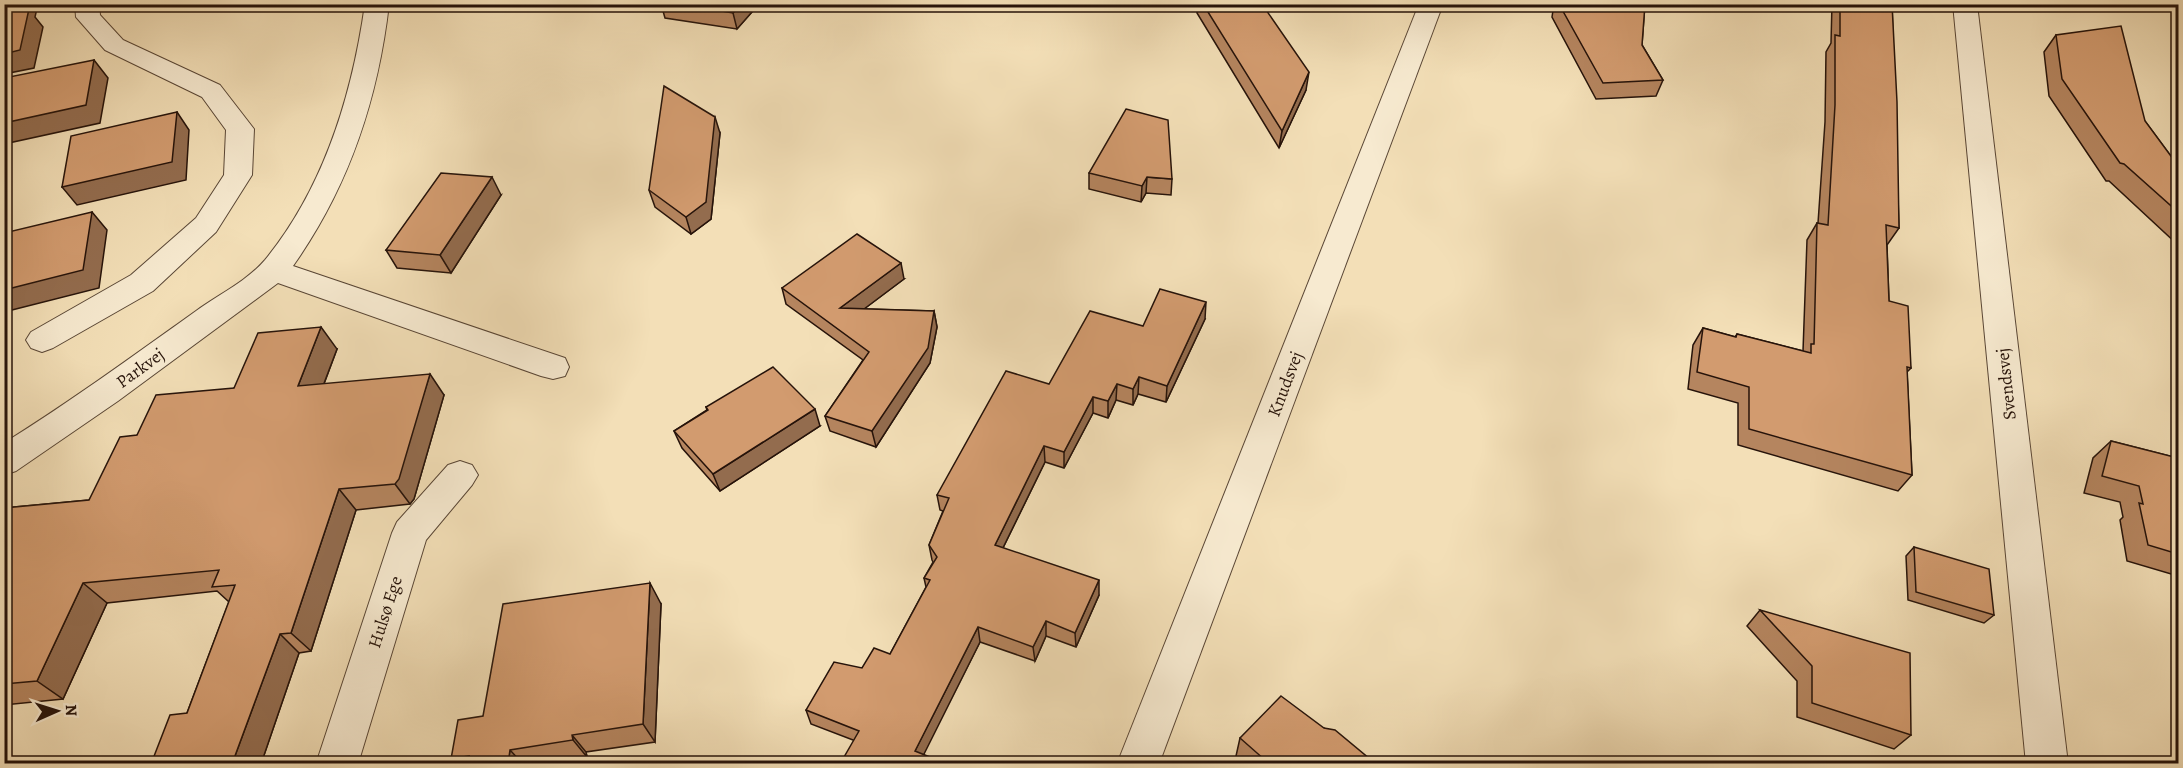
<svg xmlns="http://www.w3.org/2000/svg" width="2183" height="768" viewBox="0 0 2183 768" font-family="Alegreya,serif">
  <rect width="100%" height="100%" fill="#f3dfb7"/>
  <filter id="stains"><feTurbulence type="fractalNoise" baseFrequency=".00333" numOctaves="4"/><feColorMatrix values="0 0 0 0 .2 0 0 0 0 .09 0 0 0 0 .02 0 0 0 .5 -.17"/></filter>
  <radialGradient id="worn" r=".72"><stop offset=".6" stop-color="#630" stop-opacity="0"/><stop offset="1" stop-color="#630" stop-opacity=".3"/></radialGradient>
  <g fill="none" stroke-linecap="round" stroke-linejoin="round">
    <defs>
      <g id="street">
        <polygon points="75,4 99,4 100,15 123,40 220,85 254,129 252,175 216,232 153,291 53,348 42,352 31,348 26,340 31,332 131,275 196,218 224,175 226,130 202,97 105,50 76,17"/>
        <path d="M 365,4 L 389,4 C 378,100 349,187 293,266 L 565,358 L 569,367 L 565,376 L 553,379 L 541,376 L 278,283 L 118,401 L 16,471 L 4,475 L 4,443 C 70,402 133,356 196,311 C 218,295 247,281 265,260 C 324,188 352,96 365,4 Z"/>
        <polygon points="1419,4 1443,4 1159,764 1117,764"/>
        <polygon points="1953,4 1977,4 2068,764 2026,764"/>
        <polygon points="460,461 472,465 478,475 472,485 426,540 358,764 316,764 392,533 397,522 448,465"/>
      </g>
    </defs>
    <use href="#street" stroke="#594635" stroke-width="2"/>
    <use href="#street" fill="#f7ead0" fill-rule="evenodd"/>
  </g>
  <g fill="#b5855f" stroke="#26130a" stroke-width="1.5">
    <polygon points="661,4 759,4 737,29 665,18"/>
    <polygon points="1197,4 1262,4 1306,90 1279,148 1197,13"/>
    <polygon points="1554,4 1645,4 1642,45 1663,80 1656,96 1596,99 1552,17"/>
    <polygon points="1832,4 1892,4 1899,228 1887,245 1889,301 1911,368 1907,372 1912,475 1898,491 1738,445 1738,403 1688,389 1693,345 1703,328 1735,337 1737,334 1803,351 1807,240 1817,223 1818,223 1825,122 1826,52 1831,43"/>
    <polygon points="2169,4 2178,4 2178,31"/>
    <polygon points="2056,35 2145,121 2176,163 2178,163 2178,245 2109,181 2106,181 2049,96 2044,52"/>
    <polygon points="720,133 711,219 691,234 655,207 649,190"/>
    <polygon points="1089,173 1172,179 1171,195 1146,193 1141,202 1089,189"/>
    <polygon points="501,195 451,273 397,268 386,250"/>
    <polygon points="904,279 864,309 934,311 937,327 930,363 876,447 830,431 825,416 863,360 786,304 782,288"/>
    <polygon points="1205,319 1166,402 1138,394 1133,405 1116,400 1108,418 1093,413 1064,468 1045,462 1003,548 1099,595 1076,647 1046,636 1035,661 980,642 923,754 853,740 811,724 806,710 862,668 890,654 926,587 924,578 933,562 932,560 929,545 943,511 940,510 937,495 1049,384 1143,326"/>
    <polygon points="337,349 324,384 444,395 414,499 410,504 356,510 311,651 299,653 261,764 151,764 187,713 229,602 217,591 107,603 63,699 4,705 4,508 89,500 137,435 234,388"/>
    <polygon points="706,407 820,426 720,491 682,448 674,431 707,410"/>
    <polygon points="2111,441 2178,458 2178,576 2127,561 2120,520 2123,517 2120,502 2084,493 2093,458"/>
    <polygon points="1914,547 1994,615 1984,623 1908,600 1906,556"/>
    <polygon points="661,604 655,742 586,752 587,757 548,764 456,764 451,759 483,716"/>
    <polygon points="1760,610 1911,735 1894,749 1797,717 1797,681 1747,626"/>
    <polygon points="1324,728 1376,764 1244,764 1236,756 1240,738"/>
  </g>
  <g fill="#936c4e" stroke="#26130a" stroke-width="1.5">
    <polygon points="20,4 38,4 35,17 43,27 34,68 4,74 4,54"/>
    <polygon points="740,4 759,4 737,29 733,13"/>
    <polygon points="94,60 108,78 100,123 4,144 4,123"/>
    <polygon points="1309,72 1306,90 1279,148 1282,131"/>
    <polygon points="177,112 189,130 186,180 77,205 62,187"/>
    <polygon points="715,117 720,133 711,219 691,234 686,217"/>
    <polygon points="492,177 501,195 451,273 440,255"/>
    <polygon points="1147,177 1146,193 1141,202 1142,186"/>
    <polygon points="92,212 107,230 99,288 4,312 4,290"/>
    <polygon points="901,263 904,279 844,324 840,308"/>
    <polygon points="1206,302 1205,319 1166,402 1167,386"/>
    <polygon points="934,311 937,327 930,363 876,447 872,431"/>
    <polygon points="321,327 337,349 315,407 298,386"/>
    <polygon points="430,374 444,395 414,499 410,504 395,484"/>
    <polygon points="1139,377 1138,394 1133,405 1133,389"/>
    <polygon points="1117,384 1116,400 1108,418 1108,401"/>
    <polygon points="1093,397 1093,413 1064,468 1064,452"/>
    <polygon points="815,409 820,426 720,491 713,474"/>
    <polygon points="1044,446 1045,462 997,560 995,545"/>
    <polygon points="339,489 356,510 311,651 291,633"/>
    <polygon points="1099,580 1099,595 1076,647 1075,633"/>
    <polygon points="83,583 107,603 63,699 37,681"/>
    <polygon points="650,583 661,604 655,742 643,724"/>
    <polygon points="1046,621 1046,636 1035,661 1033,647"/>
    <polygon points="978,627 980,642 919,764 915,751"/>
    <polygon points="280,634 299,653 261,764 232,764"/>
    <polygon points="572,735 586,752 587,757 573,740"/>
    <polygon points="510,750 523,764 508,764"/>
  </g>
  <g fill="#d29b6f" stroke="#26130a" stroke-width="1.5">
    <polygon points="4,4 20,4 19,11 29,9 20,50 4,54"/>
    <polygon points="680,4 740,4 733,13"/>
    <polygon points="1203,4 1262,4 1309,72 1282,131"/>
    <polygon points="1559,4 1645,4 1642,45 1663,80 1603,83"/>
    <polygon points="1840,4 1892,4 1897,102 1899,228 1886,225 1889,301 1908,306 1911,368 1907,367 1912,475 1749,429 1749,387 1697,372 1703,328 1736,337 1737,334 1811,353 1811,344 1814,344 1817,223 1828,225 1835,105 1835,35 1840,36"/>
    <polygon points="2121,26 2145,121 2176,163 2178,163 2178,212 2124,164 2120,163 2062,79 2056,35"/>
    <polygon points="94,60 86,105 4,123 4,78"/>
    <polygon points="664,86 715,117 706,202 686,217 649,190"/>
    <polygon points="1126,109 1168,120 1172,179 1147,177 1142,186 1089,173"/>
    <polygon points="177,112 172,162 62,187 71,136"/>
    <polygon points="441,173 492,177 440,255 386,250"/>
    <polygon points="92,212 83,270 4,290 4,233"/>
    <polygon points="857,234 901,263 840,308 934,311 928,348 872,431 825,416 869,352 782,288"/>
    <polygon points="1160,289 1206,302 1167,386 1139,377 1133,389 1117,384 1108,401 1093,397 1064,452 1044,446 995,545 1099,580 1075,633 1046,621 1033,647 978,627 915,751 947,764 840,764 859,731 806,710 834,662 862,668 874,648 890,654 930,580 924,578 937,557 929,545 949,498 937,495 1006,371 1049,384 1090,311 1143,326"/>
    <polygon points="321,327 298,386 430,374 399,479 395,484 339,489 291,633 280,634 232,764 151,764 170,715 187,713 235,585 212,587 219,570 83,583 37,681 4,684 4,508 89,500 120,437 137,435 156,395 234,388 258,333"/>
    <polygon points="773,367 815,409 713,474 674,431 708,410 706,407"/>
    <polygon points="2111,441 2178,458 2178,554 2148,545 2139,503 2143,504 2139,486 2102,476"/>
    <polygon points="1914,547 1989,569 1994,615 1916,592"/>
    <polygon points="650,583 643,724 572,735 573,740 510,750 508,764 467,764 469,756 451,759 458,720 483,716 503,604"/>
    <polygon points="1760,610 1910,653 1911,735 1812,703 1812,666"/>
    <polygon points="1281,696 1324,728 1335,730 1376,764 1262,764 1265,760 1240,738"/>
  </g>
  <g text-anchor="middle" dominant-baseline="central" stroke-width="4.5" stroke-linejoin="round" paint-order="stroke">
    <g font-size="18" fill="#26130a" stroke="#f7ead0">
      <text transform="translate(140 368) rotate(-36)">Parkvej</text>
      <text transform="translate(1285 384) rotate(-69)">Knudsvej</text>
      <text transform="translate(2006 384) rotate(-96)">Svendsvej</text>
      <text transform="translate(385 612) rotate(-72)">Hulsø Ege</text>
    </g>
  </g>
  <rect width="2183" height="768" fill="none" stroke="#f3dfb7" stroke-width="24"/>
  <rect x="6" y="6" width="2171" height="756" fill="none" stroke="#26130a" stroke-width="3"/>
  <rect x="12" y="12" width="2159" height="744" fill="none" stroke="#26130a" stroke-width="1.5"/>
  <g transform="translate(57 711) rotate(87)" stroke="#f7ead0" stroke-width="4.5" paint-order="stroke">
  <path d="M0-4.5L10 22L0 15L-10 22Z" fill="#26130a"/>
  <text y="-9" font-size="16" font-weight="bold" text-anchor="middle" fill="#26130a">N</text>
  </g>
  <rect width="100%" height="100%" filter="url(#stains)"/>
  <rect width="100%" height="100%" fill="url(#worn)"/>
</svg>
